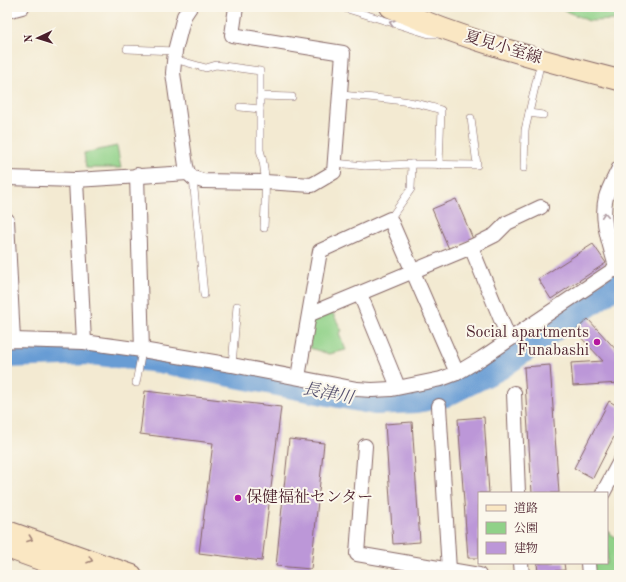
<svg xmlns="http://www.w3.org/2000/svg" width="626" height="582" viewBox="0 0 626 582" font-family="'Old Standard TT','Noto Serif JP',serif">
  <rect width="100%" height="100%" fill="#fbf7ec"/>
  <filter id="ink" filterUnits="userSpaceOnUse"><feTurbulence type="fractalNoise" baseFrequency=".025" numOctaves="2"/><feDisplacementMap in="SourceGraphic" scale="8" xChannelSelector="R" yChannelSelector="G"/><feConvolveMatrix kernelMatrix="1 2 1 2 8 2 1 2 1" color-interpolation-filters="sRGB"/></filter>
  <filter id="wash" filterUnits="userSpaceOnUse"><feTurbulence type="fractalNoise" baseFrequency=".012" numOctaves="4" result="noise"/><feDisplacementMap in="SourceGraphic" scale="16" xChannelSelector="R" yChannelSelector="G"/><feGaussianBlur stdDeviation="0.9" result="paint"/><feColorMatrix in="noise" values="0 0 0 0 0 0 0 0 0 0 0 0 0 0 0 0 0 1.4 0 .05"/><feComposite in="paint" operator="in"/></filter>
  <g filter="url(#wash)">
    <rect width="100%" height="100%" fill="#f3ead2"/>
    <g fill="#90d188" stroke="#6d785a">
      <polygon points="556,7 619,7 619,20 589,21"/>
      <polygon points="117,146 121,168 86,168 84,153"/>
      <polygon points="331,310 342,331 339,333 346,350 329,354 310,348 311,317"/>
      <polygon points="607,531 619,540 619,575 593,575 592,563 607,563"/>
    </g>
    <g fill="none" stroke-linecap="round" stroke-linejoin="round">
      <polyline stroke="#689cd4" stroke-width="24" points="7,356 91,353 159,361 375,403 417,401 446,395 500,368 619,284"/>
    </g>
    <g id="blocks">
      <g fill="#bc97d8">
        <polygon points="456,199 473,239 449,249 432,209"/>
        <polygon points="593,244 606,263 551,299 538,279"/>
        <polygon points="588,319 619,353 619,383 573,386 571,363 603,361 575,331"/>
        <polygon points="550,365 559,493 532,493 524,367"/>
        <polygon points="145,391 281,407 262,561 199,553 213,443 140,434"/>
        <polygon points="609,401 619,407 619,427 593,478 574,468"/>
        <polygon points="484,417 489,493 479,493 479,558 468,558 458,419"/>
        <polygon points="412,422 420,542 393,544 385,424"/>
        <polygon points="289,439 324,443 311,569 276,566"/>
        <polygon points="537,563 564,563 565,570 538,572"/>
      </g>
    </g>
  </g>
  <g filter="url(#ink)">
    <use href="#blocks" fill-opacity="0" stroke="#856665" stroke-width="1"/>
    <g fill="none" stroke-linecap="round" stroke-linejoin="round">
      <defs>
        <g id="lane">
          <polyline points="341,7 429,34 439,34"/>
          <polyline points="127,49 175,51"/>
          <path d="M 174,59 L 206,68 L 216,65 L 260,71 L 260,150 C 268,175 265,202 264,228"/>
          <path d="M 340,95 C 374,98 408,99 441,110 L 439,165"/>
          <polyline points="260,96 292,97"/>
          <polyline points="240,107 260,109"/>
          <polyline points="529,113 543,115"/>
          <polyline points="335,163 365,166 412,164 477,165 471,118"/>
          <polyline points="524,168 525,130 541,61"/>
          <polyline points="193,178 204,295"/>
          <polyline points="390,219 411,189 412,164"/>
          <polyline points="232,365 237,306"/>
          <polyline points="136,383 142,351"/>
        </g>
        <g id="street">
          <polyline points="190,7 184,16 175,51 173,73 186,166 188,173 193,178 203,181 265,182 312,185 334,172 343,53 232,35 236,7"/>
          <polyline points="7,11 22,7"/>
          <path d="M 619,168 C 615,177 609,187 606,197 C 600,220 610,244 616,267 L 619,271"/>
          <polyline points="137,175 142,351"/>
          <polyline points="7,178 76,180 188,173"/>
          <polyline points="76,180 84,342"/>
          <polyline points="7,220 13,340"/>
          <polyline points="471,247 509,339"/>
          <polyline points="360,294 398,387"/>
          <polyline points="310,314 471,247 495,235 507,223 541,207"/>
          <polyline points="7,341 13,340 84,342 142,350 232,365 357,389 372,390 392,389 441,379 457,373 482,358 619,266"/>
          <polyline points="298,377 320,251 390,219 457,373"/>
          <polyline points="514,393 518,493"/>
          <polyline points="439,406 449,570"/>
          <polyline points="365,446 357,554 479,575"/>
          <polyline points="603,493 619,463"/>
          <polyline points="521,563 522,575"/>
          <polyline points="588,563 589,575"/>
        </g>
        <g id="secondary">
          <path d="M 390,7 C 464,40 541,60 619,80"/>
          <polyline points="7,531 132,575"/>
          <polyline points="7,548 82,575"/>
        </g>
      </defs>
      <use href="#lane" stroke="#856665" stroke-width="8"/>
      <use href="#street" stroke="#856665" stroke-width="16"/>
      <use href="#secondary" stroke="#856665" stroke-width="22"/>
      <use href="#lane" stroke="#fff" stroke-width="7"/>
      <use href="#street" stroke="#fff" stroke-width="14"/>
      <use href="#secondary" stroke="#fae7c3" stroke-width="20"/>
    </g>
    <defs><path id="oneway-chevron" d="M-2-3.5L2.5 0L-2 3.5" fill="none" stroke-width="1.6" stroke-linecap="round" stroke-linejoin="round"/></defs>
    <g stroke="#ae9aa0">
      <use href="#oneway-chevron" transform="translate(392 23) rotate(-163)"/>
      <use href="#oneway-chevron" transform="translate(605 215) rotate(-94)"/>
    </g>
    <g stroke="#a28377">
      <use href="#oneway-chevron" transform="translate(30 539) rotate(20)"/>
      <use href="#oneway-chevron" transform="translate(90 560) rotate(19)"/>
    </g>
  </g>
  <g fill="#b5179e" stroke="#fbf7ec" stroke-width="1.5">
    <circle cx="597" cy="342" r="4"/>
    <circle cx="238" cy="498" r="4"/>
  </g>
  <g text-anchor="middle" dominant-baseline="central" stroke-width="4" stroke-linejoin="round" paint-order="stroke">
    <g font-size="16" fill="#4a1f2b" stroke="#fbf7ec">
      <text transform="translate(503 48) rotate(17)">夏見小室線</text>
    </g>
    <g font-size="16" fill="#4a1f2b" stroke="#fbf7ec" text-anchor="end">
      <text x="589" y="333">Social apartments<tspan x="589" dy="18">Funabashi</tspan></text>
      <text x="246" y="498" text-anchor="start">保健福祉センター</text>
    </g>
    <g font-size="17" font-style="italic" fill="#56516f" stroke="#fbf7ec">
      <text transform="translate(328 394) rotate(11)">長津川</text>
    </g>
  </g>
  <rect width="626" height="582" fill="none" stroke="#fbf7ec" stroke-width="24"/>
  <rect x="478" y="492" width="130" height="72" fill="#fbf7ec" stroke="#b4a19f"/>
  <rect x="486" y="505" width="20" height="6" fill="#fae7c3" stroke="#b4a19f"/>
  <text x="514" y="512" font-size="12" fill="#4a1f2b">道路</text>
  <rect x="486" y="522" width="20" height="12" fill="#90d188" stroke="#b4a19f"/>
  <text x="514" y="532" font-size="12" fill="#4a1f2b">公園</text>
  <rect x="486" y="542" width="20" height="12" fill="#bc97d8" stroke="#b4a19f"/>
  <text x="514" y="552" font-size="12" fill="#4a1f2b">建物</text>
  <g transform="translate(38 38) rotate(266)" stroke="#fbf7ec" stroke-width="3" paint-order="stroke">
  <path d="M0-3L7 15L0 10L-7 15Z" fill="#4a1f2b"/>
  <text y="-6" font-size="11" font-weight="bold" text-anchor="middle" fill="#4a1f2b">N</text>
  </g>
</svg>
